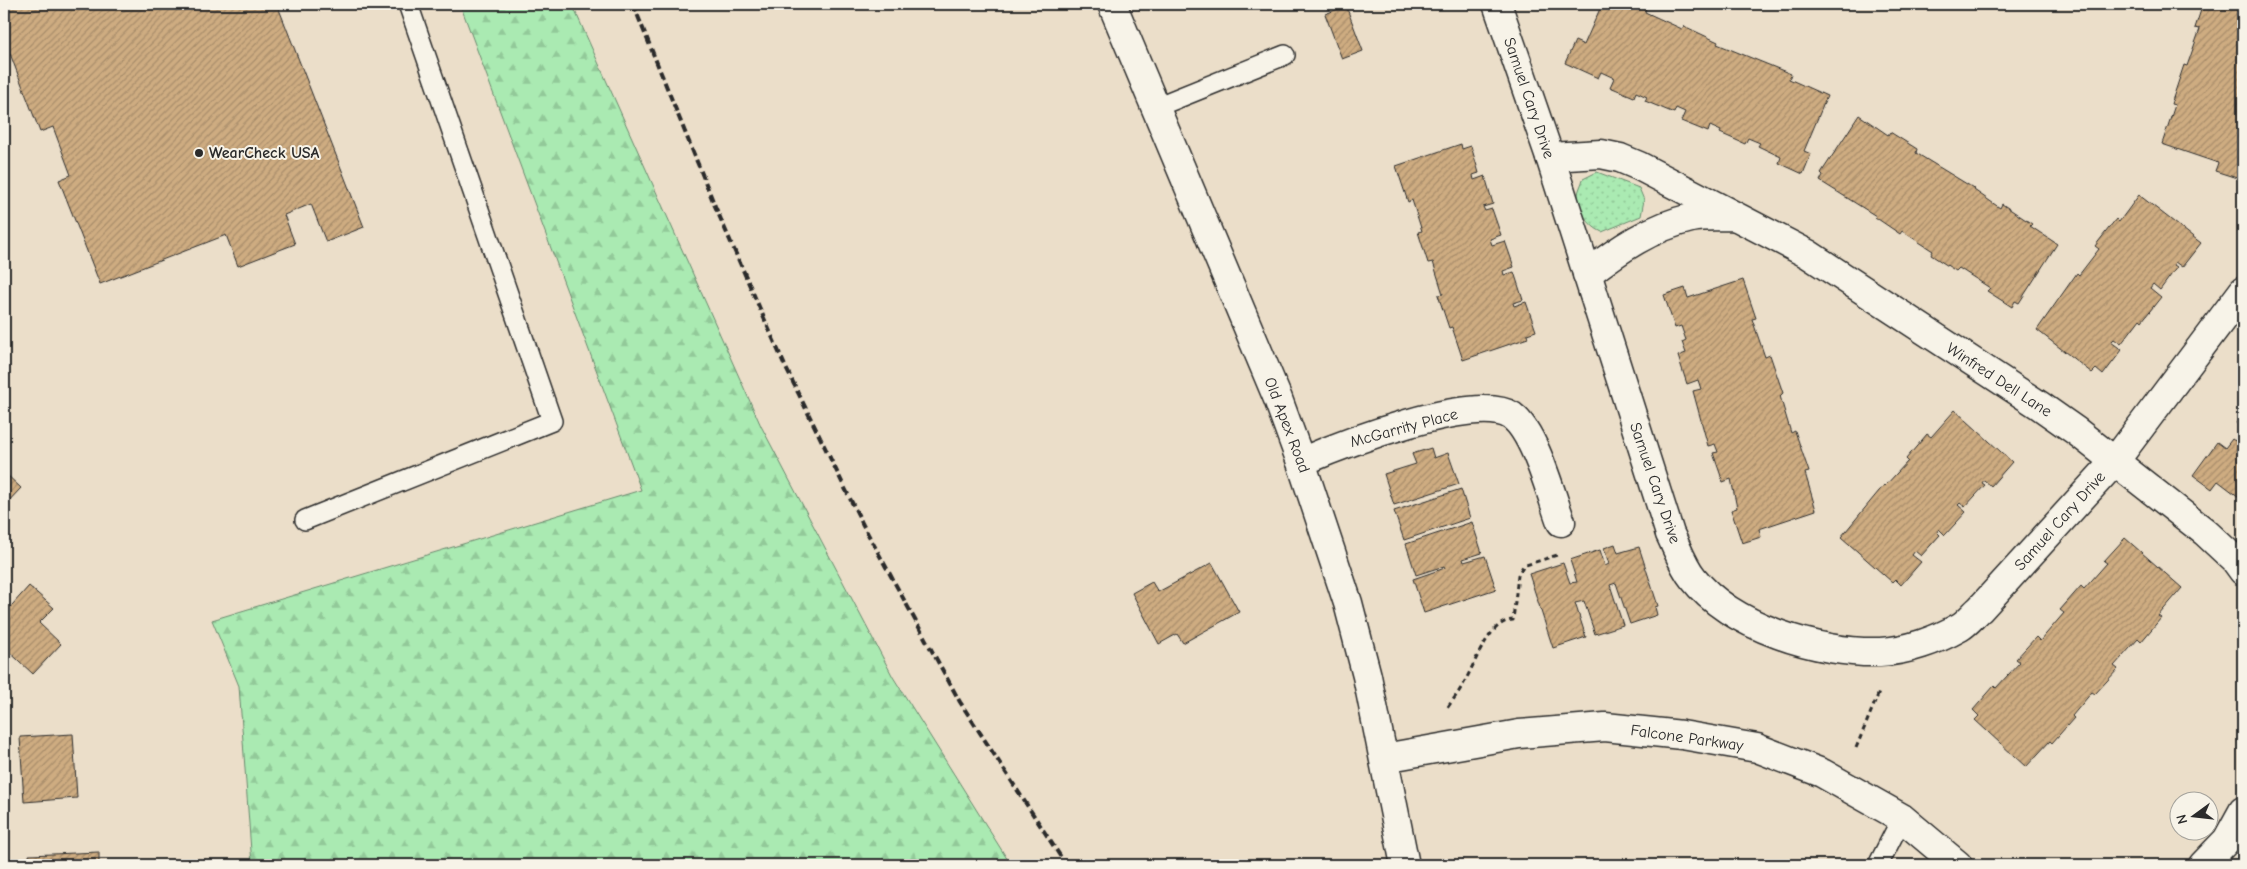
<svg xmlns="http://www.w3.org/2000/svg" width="2247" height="869" viewBox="0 0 2247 869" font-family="'Comic Neue',sans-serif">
  <defs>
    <pattern id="grass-dots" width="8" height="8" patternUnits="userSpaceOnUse" patternTransform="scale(1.25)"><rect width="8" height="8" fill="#aaeab2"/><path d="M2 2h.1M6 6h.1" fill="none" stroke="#92c999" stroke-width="1.8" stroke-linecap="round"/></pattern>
    <pattern id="forest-firs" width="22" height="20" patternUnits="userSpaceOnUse" patternTransform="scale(1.25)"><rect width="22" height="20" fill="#aaeab2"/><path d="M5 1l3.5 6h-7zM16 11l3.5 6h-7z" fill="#92c999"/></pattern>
    <pattern id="building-hatch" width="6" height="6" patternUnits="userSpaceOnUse" patternTransform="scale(1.25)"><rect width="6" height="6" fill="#ceac81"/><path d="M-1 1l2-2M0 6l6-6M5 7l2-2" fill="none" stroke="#a78c6a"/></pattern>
  </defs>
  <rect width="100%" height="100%" fill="#ebdec9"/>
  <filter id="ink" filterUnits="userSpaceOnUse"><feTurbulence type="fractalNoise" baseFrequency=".02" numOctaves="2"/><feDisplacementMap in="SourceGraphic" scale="10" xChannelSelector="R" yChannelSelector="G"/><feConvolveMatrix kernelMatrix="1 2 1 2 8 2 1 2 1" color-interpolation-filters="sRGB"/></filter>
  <g filter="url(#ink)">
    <path fill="url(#grass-dots)" stroke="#6a8a6e" d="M 1597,172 L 1639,188 L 1644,200 L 1641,216 L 1602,232 C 1588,226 1579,211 1578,195 C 1578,190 1582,184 1583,179 Z"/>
    <polygon fill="url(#forest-firs)" stroke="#6a8a6e" points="460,4 572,4 761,426 893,677 1011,865 252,865 239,686 212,620 641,490"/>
    <g fill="url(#building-hatch)" stroke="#2b2b2b">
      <polygon points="4,4 277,4 364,227 326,242 311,204 284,215 295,244 238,266 226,235 100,284 59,180 71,175 53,127 40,132 4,38"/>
      <polygon points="1602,4 1633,4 1646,9 1645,12 1682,29 1684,26 1718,42 1717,44 1791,74 1789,79 1827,96 1804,151 1811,154 1803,174 1779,163 1781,157 1758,146 1760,143 1748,138 1745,144 1720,133 1721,131 1710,126 1708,132 1681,121 1685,112 1676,108 1674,113 1645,101 1647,97 1636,92 1634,97 1610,87 1614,78 1601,72 1598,78 1565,63 1575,41 1584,45"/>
      <polygon points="2203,4 2243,4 2243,169 2240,179 2215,171 2218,163 2162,144 2175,105 2171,104 2184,65 2187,66 2200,29 2195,28"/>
      <polygon points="1346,6 1363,51 1342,59 1325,14"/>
      <polygon points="1859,115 1888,135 1890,132 1917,149 1916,153 1975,189 1974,190 2000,208 2002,204 2032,224 2030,226 2057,244 2019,303 2015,301 2012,307 1987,291 1990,288 1959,268 1956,271 1931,255 1933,251 1902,231 1900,234 1875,217 1876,216 1820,181 1823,175 1821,173"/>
      <polygon points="1461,144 1462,149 1471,146 1479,173 1473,175 1474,180 1485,176 1493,204 1483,207 1485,211 1492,209 1501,235 1490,239 1492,245 1505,241 1514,267 1503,271 1504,275 1514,272 1523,300 1513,303 1514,306 1526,302 1536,331 1527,334 1528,338 1463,360 1452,327 1449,328 1438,295 1443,294 1433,262 1428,263 1418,232 1422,231 1412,200 1408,202 1396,166"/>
      <polygon points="2139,195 2201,243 2182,267 2175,262 2174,265 2177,267 2160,290 2153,284 2150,288 2161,297 2142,321 2140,319 2121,344 2114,339 2111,342 2122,350 2103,375 2096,369 2092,373 2037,330 2077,273 2079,275 2099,249 2095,246 2116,219 2119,222"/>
      <polygon points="1743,280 1756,318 1752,319 1765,357 1770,355 1783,393 1780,396 1791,433 1795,431 1809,472 1805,473 1816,510 1759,529 1761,537 1742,543 1731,510 1737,508 1731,479 1723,482 1713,453 1718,452 1715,444 1708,446 1693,391 1701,389 1698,380 1687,384 1678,356 1686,353 1682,342 1686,340 1681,326 1675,328 1664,295 1685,288 1688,298"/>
      <polygon points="1955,410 2012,462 1991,486 1984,480 1982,483 1985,485 1965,507 1960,503 1958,505 1966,512 1945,535 1939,529 1937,532 1940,535 1921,556 1915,551 1912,555 1921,562 1901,585 1895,579 1892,582 1841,537 1884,485 1885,486 1908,461 1906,459 1927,434 1931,437"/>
      <polygon points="2243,414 2243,429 2236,423"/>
      <polygon points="2243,429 2243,500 2218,481 2212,489 2193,475 2217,442 2225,448 2232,439 2235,441"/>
      <polygon points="1431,448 1434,458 1448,453 1459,484 1394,505 1384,474 1416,464 1412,454"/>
      <polygon points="4,472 21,488 4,506"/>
      <polygon points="1461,489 1470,518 1404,540 1394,511"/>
      <polygon points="1472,522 1482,553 1463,559 1464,562 1485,556 1496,589 1424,613 1413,579 1445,568 1444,566 1416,575 1406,544"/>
      <polygon points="2125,538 2182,588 2158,616 2161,618 2141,642 2138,639 2114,666 2118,669 2095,694 2092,692 2072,716 2074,718 2052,743 2050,741 2026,767 1975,720 1979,716 1973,710 1994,686 1996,688 2020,662 2016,659 2036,637 2040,641 2064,613 2060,610 2081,586 2084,589 2107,563 2104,561"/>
      <polygon points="1615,544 1618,553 1639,547 1658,606 1655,607 1657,615 1630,624 1616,583 1610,585 1623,625 1595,634 1584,601 1575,603 1586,637 1553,648 1529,574 1563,563 1570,583 1577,582 1570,560 1600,550 1605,566 1609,564 1604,548"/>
      <polygon points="1212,563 1239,612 1183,643 1177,634 1159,644 1132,593 1152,582 1158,592"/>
      <polygon points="29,586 54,608 39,623 61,644 33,674 4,647 4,614"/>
      <polygon points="73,734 77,798 24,802 20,737"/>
      <polygon points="99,852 99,865 30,865 29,855"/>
    </g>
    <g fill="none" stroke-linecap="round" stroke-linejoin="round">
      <defs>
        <g id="service">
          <polyline points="1156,107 1285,55"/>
          <polyline points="305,520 552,421 408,4"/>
          <polyline points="1878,865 1902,818"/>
        </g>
        <g id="minor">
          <path d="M 1497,4 L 1550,157 L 1670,534 C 1677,548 1683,566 1693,578 C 1731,627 1820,654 1880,652 C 1907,651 1937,640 1960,627 C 1967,623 1973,615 1980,609 L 2115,461 L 2243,291"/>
          <polyline points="1550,157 1601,154 1620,158 1639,166 1808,254 2039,405 2076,431 2205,532 2235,560 2243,571"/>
          <path d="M 1587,274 C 1619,249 1652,227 1691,218 C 1705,215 1720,217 1734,216"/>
          <path d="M 1301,462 C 1340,445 1476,392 1512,416 C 1535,433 1551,495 1561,522"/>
          <polyline points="1384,758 1519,734 1605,727 1682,735 1757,748 1822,773 1902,818 1958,865"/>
          <polyline points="2203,865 2227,840 2243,811"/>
        </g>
        <polyline id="tertiary" points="1112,4 1278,399 1301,462 1348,603 1367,676 1405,865"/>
      </defs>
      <use href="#service" stroke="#2b2b2b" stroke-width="22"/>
      <use href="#minor" stroke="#2b2b2b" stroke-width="31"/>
      <use href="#tertiary" stroke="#2b2b2b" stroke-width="31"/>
      <g stroke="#2b2b2b" stroke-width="3" stroke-dasharray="5 4" stroke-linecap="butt">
        <path d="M 1448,707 C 1452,701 1457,695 1461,688 C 1473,670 1488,620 1513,620 L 1518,575 L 1523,566 L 1557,555"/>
        <polyline points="1856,748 1880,690"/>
      </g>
      <use href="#service" stroke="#f7f3e8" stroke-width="19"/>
      <use href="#minor" stroke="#f7f3e8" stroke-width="28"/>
      <use href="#tertiary" stroke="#f7f3e8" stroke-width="28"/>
      <polyline stroke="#2b2b2b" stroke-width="4" stroke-dasharray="8 4" stroke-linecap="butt" points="633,4 715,206 785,366 863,525 960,702 1066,865"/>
    </g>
  </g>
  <circle fill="#2b2b2b" stroke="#f7f3e8" stroke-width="2" cx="199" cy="153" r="5"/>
  <g text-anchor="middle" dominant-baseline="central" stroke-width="4" stroke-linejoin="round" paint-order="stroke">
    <g font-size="16" fill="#2b2b2b" stroke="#f7f3e8">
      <text transform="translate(1529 98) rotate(71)">Samuel Cary Drive</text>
      <text transform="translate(1999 380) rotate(33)">Winfred Dell Lane</text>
      <text transform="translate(1287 425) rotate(69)">Old Apex Road</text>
      <text transform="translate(1404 428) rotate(-15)">McGarrity Place</text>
      <text transform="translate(1655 483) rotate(71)">Samuel Cary Drive</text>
      <text transform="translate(2060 521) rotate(-48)">Samuel Cary Drive</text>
      <text transform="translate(1687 738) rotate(8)">Falcone Parkway</text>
    </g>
    <g font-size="16" font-weight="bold" fill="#2b2b2b" stroke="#f7f3e8" text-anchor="start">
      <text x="209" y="153">WearCheck USA</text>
    </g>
  </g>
  <rect width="2247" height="869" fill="none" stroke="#f7f3e8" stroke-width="20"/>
  <rect x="10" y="10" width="2227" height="849" fill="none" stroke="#2b2b2b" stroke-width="2" filter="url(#ink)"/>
  <g transform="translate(2194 816) rotate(255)"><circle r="24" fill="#f7f3e8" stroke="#a5a39c"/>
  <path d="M0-4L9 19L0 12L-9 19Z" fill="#2b2b2b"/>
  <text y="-8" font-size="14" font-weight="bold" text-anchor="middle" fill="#2b2b2b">N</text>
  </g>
</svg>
